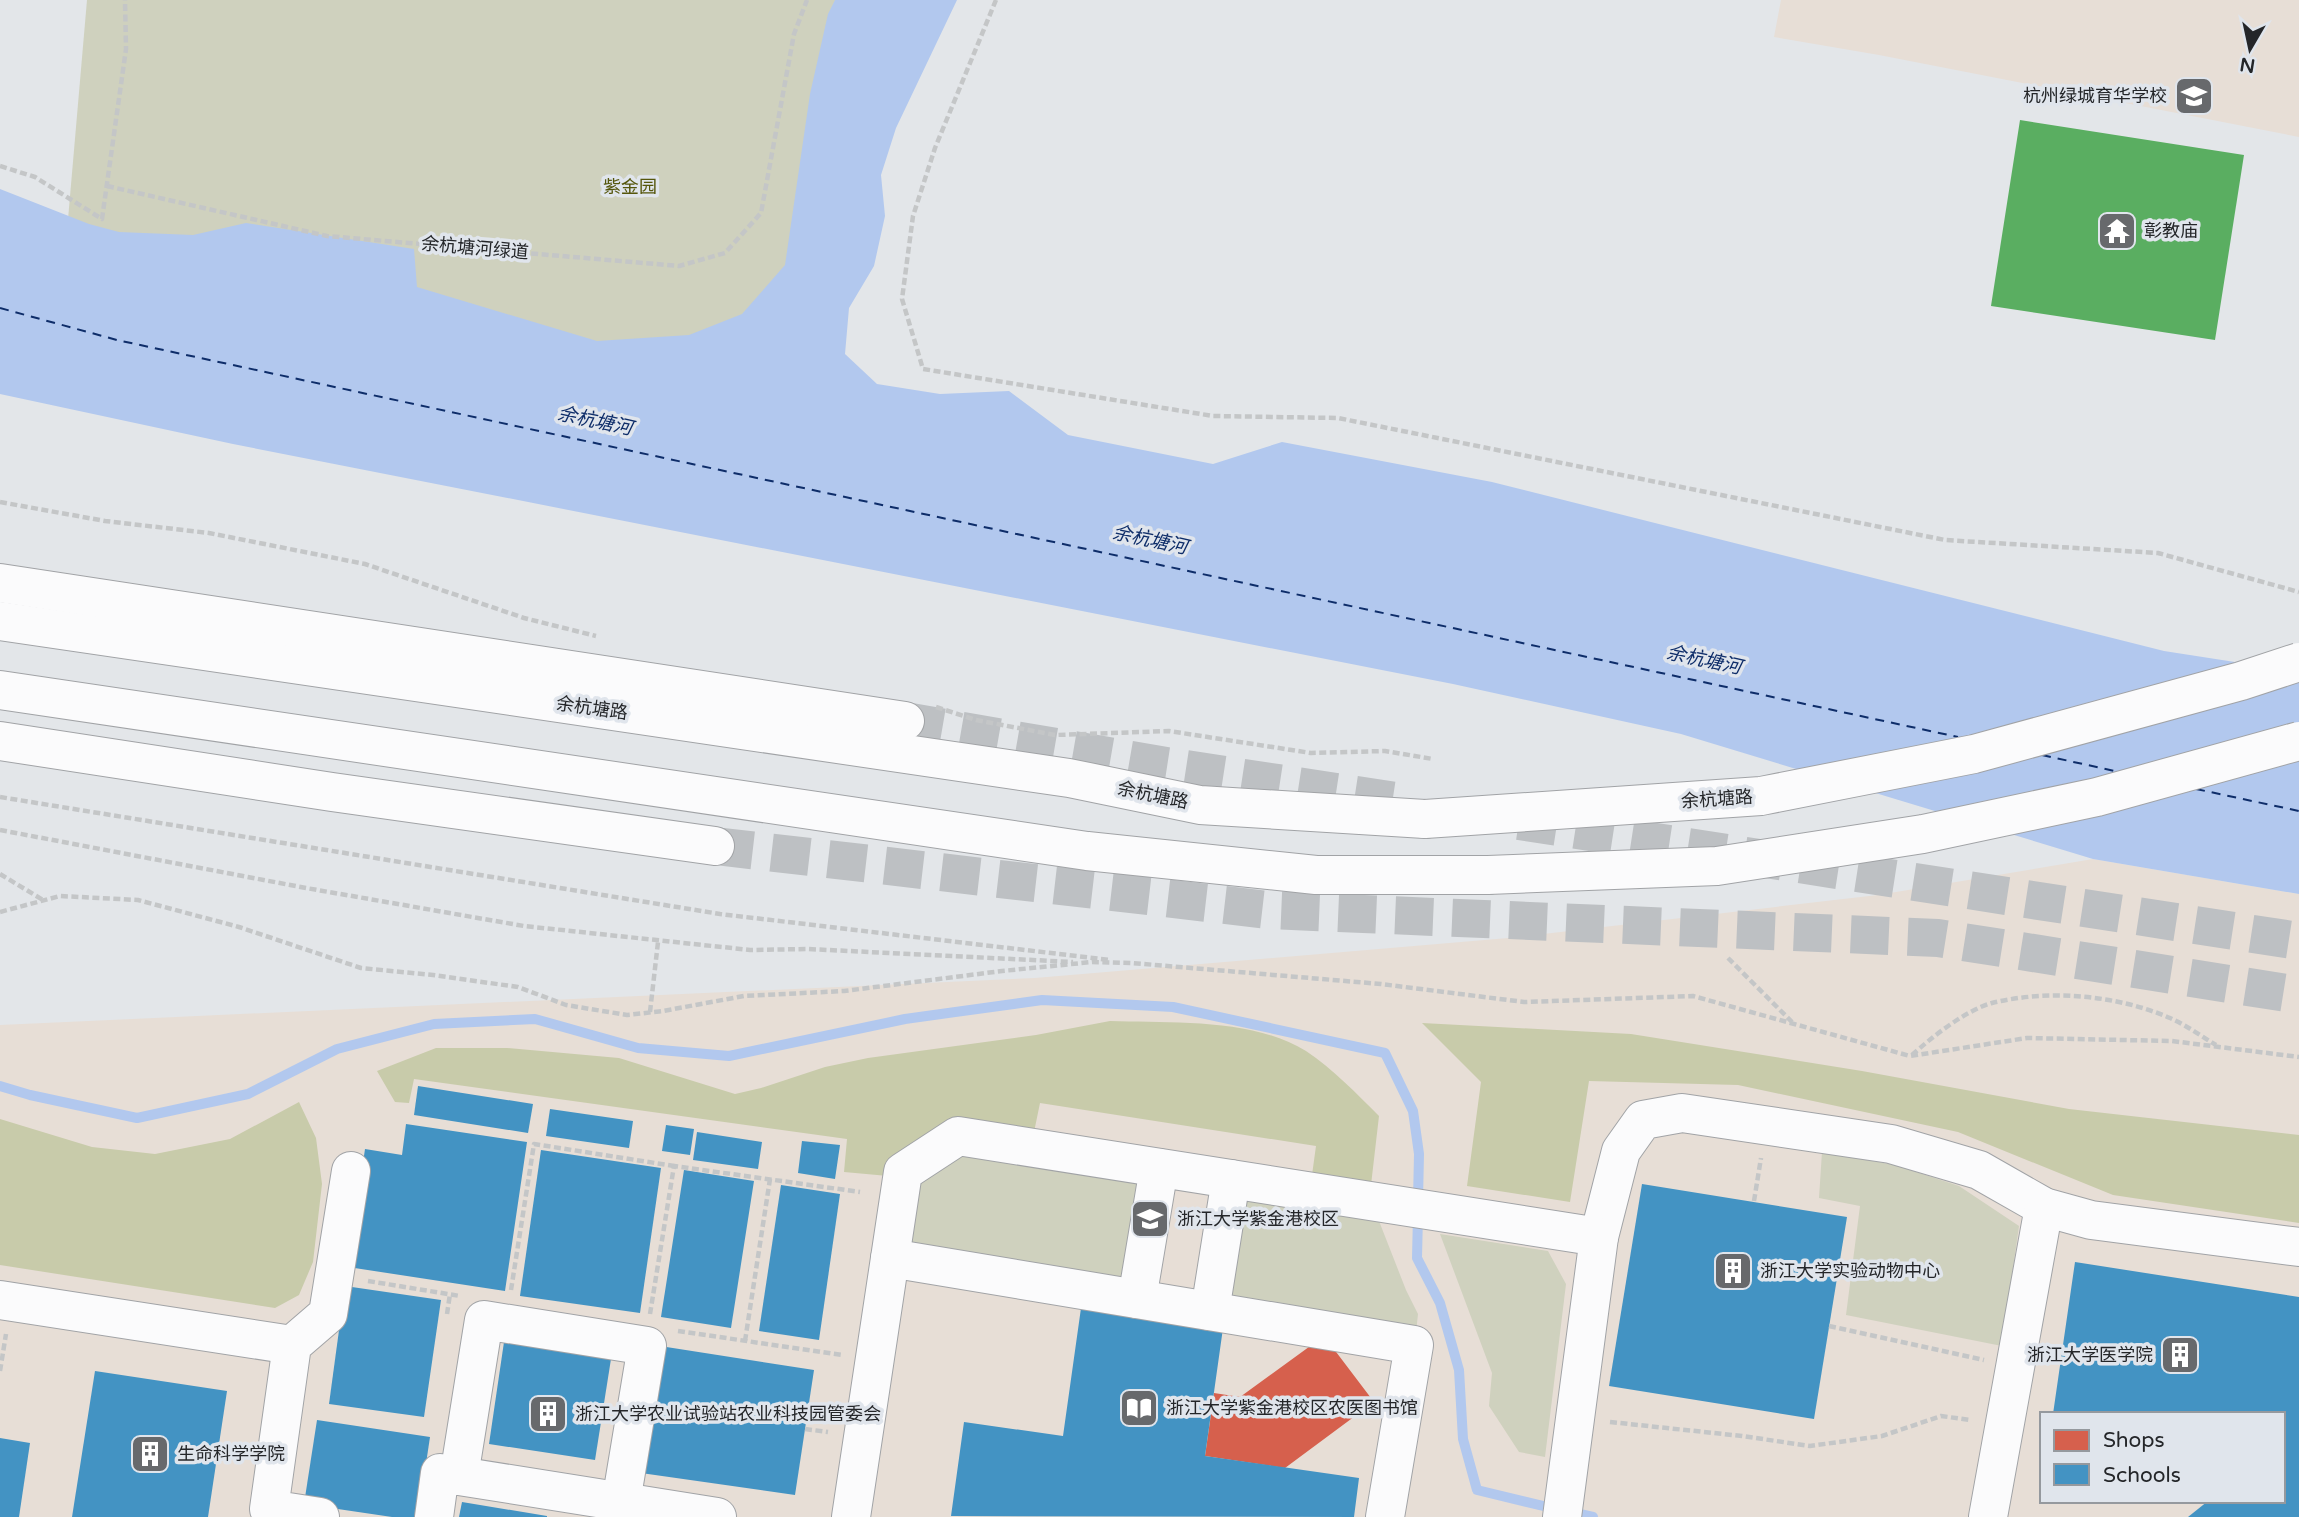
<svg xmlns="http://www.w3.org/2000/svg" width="2299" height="1517" viewBox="0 0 2299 1517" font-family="'Varela Round','Noto Sans SC',sans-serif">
  <rect width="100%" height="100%" fill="#e3e6e9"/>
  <g fill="#e7ded6" fill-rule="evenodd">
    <polygon points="1781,0 2299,0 2299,137 1879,55 1774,37"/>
    <path d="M 2093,859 L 2299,894 L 2299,1517 L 0,1517 L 0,1025 L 1035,978 L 1508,938 L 1878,895 ZM 2042,1414 L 2283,1414 L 2283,1501 L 2042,1501 Z"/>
  </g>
  <g fill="#cfd1be">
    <polygon points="87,0 896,0 796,286 705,394 65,254"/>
    <polygon points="1822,1152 1895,1165 1959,1186 2019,1226 2002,1346 1846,1315 1860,1206 1819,1198"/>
    <polygon points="953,1153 1142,1184 1125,1285 903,1250 917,1178"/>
    <polygon points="1244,1200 1379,1221 1406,1290 1418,1314 1416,1333 1229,1302"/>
    <polygon points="1440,1234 1548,1251 1566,1284 1545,1457 1519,1452 1489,1406 1492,1373"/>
  </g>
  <g fill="#c8cbaa">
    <path d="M 1110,1021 C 1170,1023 1253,1018 1306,1051 C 1333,1069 1356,1093 1379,1116 L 1371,1185 L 1312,1175 L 1316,1146 L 1040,1103 L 1033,1137 L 888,1176 L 844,1172 L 847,1139 L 414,1079 L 409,1103 L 395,1102 L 377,1071 L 436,1048 L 507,1048 L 619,1058 L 735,1094 L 761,1088 L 825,1067 L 868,1058 L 1036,1035 Z"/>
    <polygon points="1422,1023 1631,1034 1862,1071 2069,1109 2299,1135 2299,1223 2113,1195 1958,1132 1738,1085 1589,1081 1570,1202 1467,1186 1481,1082"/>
    <polygon points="299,1102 316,1138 322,1184 313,1262 299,1295 275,1308 0,1265 0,1119 92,1147 155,1154 230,1139"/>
  </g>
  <polygon fill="#b2c8ee" points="835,0 957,0 896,128 881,175 885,216 874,266 849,308 845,354 877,384 940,394 1009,391 1068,435 1213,464 1282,442 1492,482 2164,651 2299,672 2299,894 2093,859 1681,734 1453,684 233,444 0,394 0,189 89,224 119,232 193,235 246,223 414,249 417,287 597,341 689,335 742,314 785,265 810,94 828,14"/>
  <polygon fill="#d6604d" points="1324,1336 1374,1402 1285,1468 1205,1456 1214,1393 1240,1397"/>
  <g fill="#4393c3">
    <polygon points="418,1086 533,1104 528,1133 414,1115"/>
    <polygon points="550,1109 633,1121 629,1148 546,1136"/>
    <polygon points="406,1124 527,1142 505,1291 348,1267 365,1149 402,1155"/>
    <polygon points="666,1125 694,1129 690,1155 662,1151"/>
    <polygon points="697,1132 762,1142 758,1169 693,1160"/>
    <polygon points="802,1141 840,1145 835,1179 798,1173"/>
    <polygon points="541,1150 661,1168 640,1313 520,1296"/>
    <polygon points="684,1170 754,1181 731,1328 661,1317"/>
    <polygon points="1642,1184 1847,1217 1814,1419 1609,1386"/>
    <polygon points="781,1185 840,1194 819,1340 759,1331"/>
    <polygon points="2075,1262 2299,1297 2299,1517 2188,1517 2208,1501 2283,1501 2283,1414 2053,1414"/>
    <polygon points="345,1286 441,1300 424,1417 329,1404"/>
    <polygon points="1082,1301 1224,1321 1205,1456 1359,1478 1354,1517 951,1516 964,1422 1063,1436"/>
    <polygon points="504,1342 611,1359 595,1460 489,1444"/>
    <polygon points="660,1346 814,1370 795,1495 641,1473"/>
    <polygon points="95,1371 227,1391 208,1517 72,1517"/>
    <polygon points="317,1420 430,1437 418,1517 392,1517 304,1504"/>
    <polygon points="0,1438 30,1443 19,1517 0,1517"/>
    <polygon points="462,1502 547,1516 547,1517 459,1517"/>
  </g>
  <polygon fill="#5aae61" points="2020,120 2244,155 2215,340 1991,306"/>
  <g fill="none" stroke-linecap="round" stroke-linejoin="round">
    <g stroke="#b2c8ee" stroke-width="10">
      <polyline points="0,1086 30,1095 137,1118 248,1094 337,1049 434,1024 535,1019 638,1048 729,1056 905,1019 1042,1000 1173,1007 1385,1053 1413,1111 1419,1154 1418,1200"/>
      <polyline points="1418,1215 1417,1258 1440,1303 1459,1370 1463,1439 1477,1490 1556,1509"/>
      <polyline points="1571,1512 1593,1517"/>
    </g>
    <g stroke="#0e2d69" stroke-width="2" stroke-dasharray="9 7" stroke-linecap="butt">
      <polyline points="0,308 117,340 1958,737"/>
      <polyline points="2042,755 2119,772"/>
      <polyline points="2196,789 2299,811"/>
    </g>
    <g stroke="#bdc0c3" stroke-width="38" stroke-dasharray="38 19" stroke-linecap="butt">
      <polyline points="905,721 1166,766 1408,803"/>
      <polyline points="1519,821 2299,941"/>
      <polyline points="715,846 1268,910 1938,938 2299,995"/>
    </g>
    <defs>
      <g id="minor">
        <polyline points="1599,1237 1621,1151 1643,1120 1682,1113 1891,1144 1979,1170 2044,1207 2091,1220 2299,1247"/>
        <polyline points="890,1258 1414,1345 1385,1517"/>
        <polyline points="1137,1299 1159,1168"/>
        <polyline points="0,1300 292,1345"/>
        <polyline points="1210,1311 1231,1179"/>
        <polyline points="459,1476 484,1320 647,1346 621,1502"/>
        <polyline points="320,1517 269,1509 292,1345 328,1314 351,1171"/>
        <polyline points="434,1517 440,1473 717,1517"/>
        <polyline points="851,1517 903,1172 958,1136 1599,1237 1562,1517"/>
        <polyline points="1988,1517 2044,1207"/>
      </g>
      <g id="major">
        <polyline points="0,621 1069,778 1200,805 1425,819"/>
        <polyline points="0,690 1087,851 1316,875 1488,875"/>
      </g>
      <g id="highway">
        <polyline points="0,583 905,721"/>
        <polyline points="0,741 332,792 715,846"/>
      </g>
    </defs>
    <use href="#minor" stroke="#a1a3a6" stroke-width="40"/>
    <use href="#major" stroke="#a1a3a6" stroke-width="40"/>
    <use href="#highway" stroke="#a1a3a6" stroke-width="40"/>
    <g stroke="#c4c6c7" stroke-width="4.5" stroke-dasharray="7 3.5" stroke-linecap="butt">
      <polyline points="996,0 935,148 913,216 902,299 923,369 1213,416 1338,418 1945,540 2158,553 2299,592"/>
      <polyline points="0,166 35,177 102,219 126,49 125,0"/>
      <polyline points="107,186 327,236 679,266 725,253 761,213 794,34 807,0"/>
      <polyline points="0,502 105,521 209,533 365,564 524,618 596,636"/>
      <polyline points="936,707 976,720 1055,735 1169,731 1311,753 1385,751 1433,759"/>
      <polyline points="0,797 720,914 1110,960"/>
      <polyline points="0,830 306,888 524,926 750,950 808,949 1073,962"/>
      <polyline points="0,874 43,900"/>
      <polyline points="0,912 60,896 138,900 239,927 361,968 433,975 518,987 566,1005 627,1015 663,1011 744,996 844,991 1002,971 1092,962 1132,963 1381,984 1524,1002 1693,996 1910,1056 2027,1038 2172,1041 2299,1057"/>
      <polyline points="1728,958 1792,1022"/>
      <polyline points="650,1012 658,942"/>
      <path d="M 1912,1055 C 1932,1037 1966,1010 1992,1003 C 2049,989 2117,995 2170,1018 C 2186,1025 2201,1036 2216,1045"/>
      <polyline points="1754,1201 1761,1158"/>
      <polyline points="368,1281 460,1296"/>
      <polyline points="511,1290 534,1144 674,1166"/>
      <polyline points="447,1314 450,1294"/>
      <polyline points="650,1314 674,1166 860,1192"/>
      <polyline points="1829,1326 1984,1360"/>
      <polyline points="678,1331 842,1355"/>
      <polyline points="745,1341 770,1179"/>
      <polyline points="0,1371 6,1334"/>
      <polyline points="1610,1422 1742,1436 1810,1446 1882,1436 1941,1416 1970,1420"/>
      <polyline points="805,1429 828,1432"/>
    </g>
    <use href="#minor" stroke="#fbfbfc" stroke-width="38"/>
    <use href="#major" stroke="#fbfbfc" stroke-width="38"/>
    <use href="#highway" stroke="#fbfbfc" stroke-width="38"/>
    <defs>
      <g id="major-bridge">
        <polyline points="1425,819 1761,796 1974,754 2241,681 2299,662"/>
        <polyline points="1488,875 1717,866 1923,834 2097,797 2299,741"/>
      </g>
    </defs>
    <use href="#major-bridge" stroke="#a1a3a6" stroke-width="40" stroke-linecap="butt"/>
    <use href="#major-bridge" stroke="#fbfbfc" stroke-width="38"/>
  </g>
  <defs>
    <symbol id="school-square" viewBox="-11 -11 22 22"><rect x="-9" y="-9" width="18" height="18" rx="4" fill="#67696c" stroke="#e0e5ec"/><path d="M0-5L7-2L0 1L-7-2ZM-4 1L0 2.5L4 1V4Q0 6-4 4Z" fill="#fff"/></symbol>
    <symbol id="temple-square" viewBox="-11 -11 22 22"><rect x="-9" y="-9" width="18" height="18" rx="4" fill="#67696c" stroke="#e0e5ec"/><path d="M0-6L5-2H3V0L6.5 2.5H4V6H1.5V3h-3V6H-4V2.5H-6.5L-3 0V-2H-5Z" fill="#fff"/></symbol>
    <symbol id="university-square" viewBox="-11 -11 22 22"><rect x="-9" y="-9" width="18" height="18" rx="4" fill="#67696c" stroke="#e0e5ec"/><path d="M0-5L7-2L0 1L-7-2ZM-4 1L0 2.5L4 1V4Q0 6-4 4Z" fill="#fff"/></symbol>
    <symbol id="building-square" viewBox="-11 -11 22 22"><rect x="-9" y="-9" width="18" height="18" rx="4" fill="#67696c" stroke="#e0e5ec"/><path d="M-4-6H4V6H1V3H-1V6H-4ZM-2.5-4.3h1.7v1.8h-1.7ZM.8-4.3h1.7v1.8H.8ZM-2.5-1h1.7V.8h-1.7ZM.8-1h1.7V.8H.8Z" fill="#fff"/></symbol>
    <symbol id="library-square" viewBox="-11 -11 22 22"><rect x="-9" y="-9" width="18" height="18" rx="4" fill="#67696c" stroke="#e0e5ec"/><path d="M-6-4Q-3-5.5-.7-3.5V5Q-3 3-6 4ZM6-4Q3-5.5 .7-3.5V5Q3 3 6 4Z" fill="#fff"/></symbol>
  </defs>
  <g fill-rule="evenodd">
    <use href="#school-square" x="2172" y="74" width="44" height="44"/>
    <use href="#temple-square" x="2095" y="209" width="44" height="44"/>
    <use href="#university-square" x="1128" y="1197" width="44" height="44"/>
    <use href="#building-square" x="1711" y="1249" width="44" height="44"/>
    <use href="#building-square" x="2158" y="1333" width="44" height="44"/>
    <use href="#library-square" x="1117" y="1386" width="44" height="44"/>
    <use href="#building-square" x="526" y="1392" width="44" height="44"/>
    <use href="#building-square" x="128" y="1432" width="44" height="44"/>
  </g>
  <g text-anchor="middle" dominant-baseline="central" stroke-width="7" stroke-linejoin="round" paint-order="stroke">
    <g font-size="18" fill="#242629" stroke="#e0e5ec" text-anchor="start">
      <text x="2167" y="96" text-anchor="end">杭州绿城育华学校</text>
      <text x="2144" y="231">彰教庙</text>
      <text x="1177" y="1219">浙江大学紫金港校区</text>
      <text x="1760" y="1271">浙江大学实验动物中心</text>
      <text x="2153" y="1355" text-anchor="end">浙江大学医学院</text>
      <text x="1166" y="1408">浙江大学紫金港校区农医图书馆</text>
      <text x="575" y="1414">浙江大学农业试验站农业科技园管委会</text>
      <text x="177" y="1454">生命科学学院</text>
    </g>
    <g font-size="18" fill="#55560c" stroke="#e0e5ec">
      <text x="630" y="187">紫金园</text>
    </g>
    <g font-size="18" fill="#242629" stroke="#e0e5ec">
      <text transform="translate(475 248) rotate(5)">余杭塘河绿道</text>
      <text transform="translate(592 708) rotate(8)">余杭塘路</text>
      <text transform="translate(1153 795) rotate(12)">余杭塘路</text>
      <text transform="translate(1717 799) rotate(-4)">余杭塘路</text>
    </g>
    <g font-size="19" font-style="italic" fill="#0e2d69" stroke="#e0e5ec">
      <text transform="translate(595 421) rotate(12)">余杭塘河</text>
      <text transform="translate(1150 540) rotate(12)">余杭塘河</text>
      <text transform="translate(1704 660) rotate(12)">余杭塘河</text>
    </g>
  </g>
  <rect x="2040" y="1412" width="245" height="91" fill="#e0e5ec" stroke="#95999e" stroke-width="2"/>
  <rect x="2054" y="1430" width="35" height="21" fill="#d6604d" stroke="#95999e" stroke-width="2"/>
  <text x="2103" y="1447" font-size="21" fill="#242629">Shops</text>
  <rect x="2054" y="1464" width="35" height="21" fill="#4393c3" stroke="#95999e" stroke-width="2"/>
  <text x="2103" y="1482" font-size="21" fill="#242629">Schools</text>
  <g transform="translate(2250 49) rotate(189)" stroke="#e0e5ec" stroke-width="5" paint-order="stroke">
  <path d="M0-5L12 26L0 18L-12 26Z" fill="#242629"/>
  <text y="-10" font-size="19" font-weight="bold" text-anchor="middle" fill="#242629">N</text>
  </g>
</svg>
